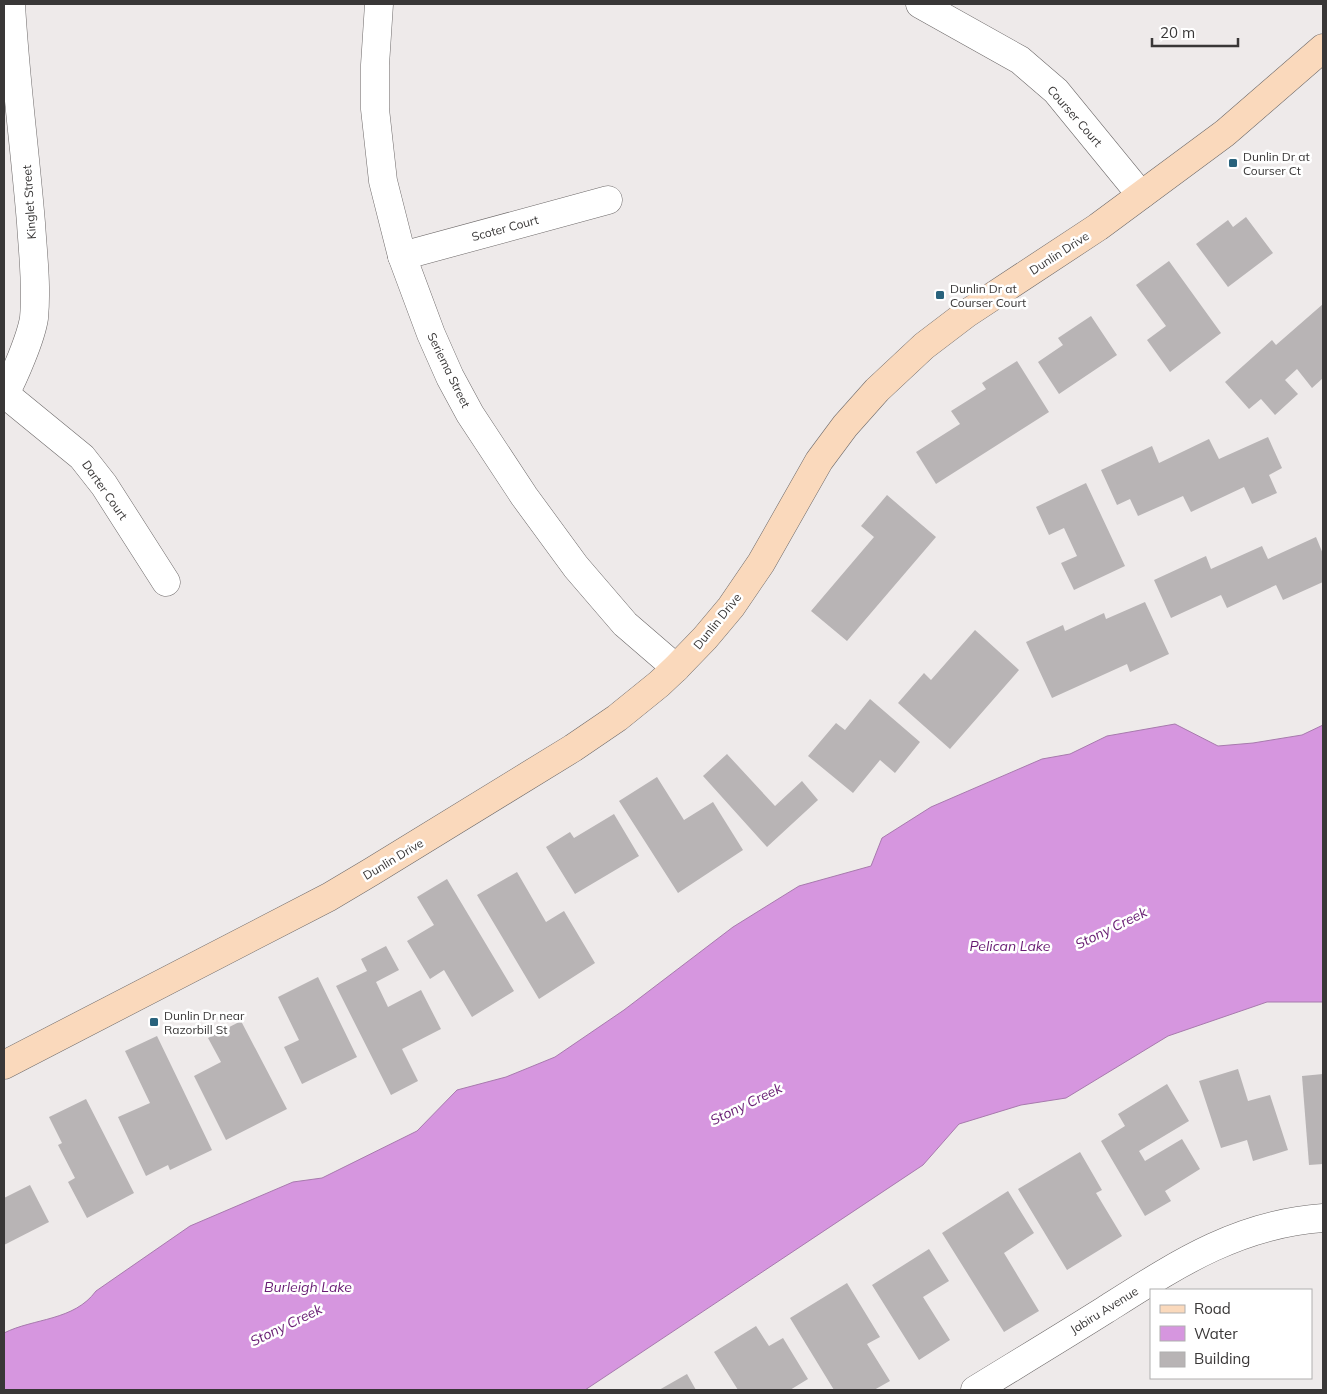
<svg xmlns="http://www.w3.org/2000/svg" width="1327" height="1394" viewBox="0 0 1327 1394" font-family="Mulish,sans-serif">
  <rect width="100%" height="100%" fill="#eeeaea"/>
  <path fill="#d696df" stroke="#a77aad" d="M 1175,724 L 1218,746 L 1253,743 L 1302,735 L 1323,725 L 1323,1002 L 1267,1002 L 1168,1036 L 1066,1098 L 1021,1105 L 959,1124 L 923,1165 L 585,1390 L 4,1390 L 4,1333 C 34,1318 74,1321 96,1291 L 190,1226 L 293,1182 L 322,1178 L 417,1131 L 457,1090 L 506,1077 L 555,1057 L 624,1010 L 733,927 L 799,886 L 871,866 L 882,838 L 931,807 L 1042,759 L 1070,754 L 1107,736 Z"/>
  <g fill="#b8b4b5">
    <polygon points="1246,217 1273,253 1228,287 1196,244 1228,220 1233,227"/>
    <polygon points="1169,261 1221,333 1170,372 1147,340 1166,326 1136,285"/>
    <polygon points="1323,304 1323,378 1312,388 1297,369 1285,380 1298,394 1275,415 1261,399 1249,409 1225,382 1272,340 1276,345"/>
    <polygon points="1091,316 1117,355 1059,394 1038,362 1063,345 1058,338"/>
    <polygon points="1017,361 1049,412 936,484 916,452 960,424 951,411 986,389 982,383"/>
    <polygon points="1268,437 1282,468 1269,475 1277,493 1252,504 1244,487 1191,512 1183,496 1138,516 1130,499 1117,505 1101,470 1152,446 1159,463 1209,439 1219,459"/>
    <polygon points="1086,483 1125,566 1074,590 1061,563 1077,556 1064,528 1049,535 1036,507"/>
    <polygon points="887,495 936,537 847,641 811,611 874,537 861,526"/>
    <polygon points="1316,537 1323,554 1323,582 1283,600 1276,585 1227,608 1221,595 1171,618 1154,580 1206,556 1211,569 1262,546 1268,559"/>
    <polygon points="1145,602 1169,654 1130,672 1127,664 1052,698 1026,642 1063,625 1065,631 1104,613 1106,619"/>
    <polygon points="975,630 1019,670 950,749 898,703 924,673 931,680"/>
    <polygon points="870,699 920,742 895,773 880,760 853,793 808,756 836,723 845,730"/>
    <polygon points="727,754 775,806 802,781 818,800 767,847 703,776"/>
    <polygon points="657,777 684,820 713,802 743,850 678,893 619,801"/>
    <polygon points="614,814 639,856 575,894 546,847 570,832 574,838"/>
    <polygon points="517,872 546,922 564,911 595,963 539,999 477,895"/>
    <polygon points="447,879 514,991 472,1017 444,970 430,979 407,941 434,925 417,897"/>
    <polygon points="386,946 399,970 376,982 388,1007 421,990 441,1029 402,1049 418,1081 391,1095 336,986 367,971 361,959"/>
    <polygon points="318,977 357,1057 302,1084 284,1047 299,1040 278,997"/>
    <polygon points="241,1021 287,1109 226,1140 194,1076 221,1062 208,1038"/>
    <polygon points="157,1036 212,1150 170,1170 168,1165 146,1176 118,1117 150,1103 125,1051"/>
    <polygon points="1238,1069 1248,1101 1270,1095 1288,1150 1253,1161 1247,1140 1221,1148 1199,1081"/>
    <polygon points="1323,1074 1323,1164 1309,1165 1302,1076"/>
    <polygon points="1167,1084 1189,1121 1139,1151 1145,1161 1182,1139 1200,1169 1165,1191 1171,1201 1145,1216 1101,1141 1125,1126 1118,1114"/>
    <polygon points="86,1099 134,1193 87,1218 68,1182 75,1178 58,1145 62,1143 49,1117"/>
    <polygon points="1080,1152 1102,1190 1096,1193 1122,1236 1067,1270 1018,1189"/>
    <polygon points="30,1185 49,1222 4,1245 4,1198"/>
    <polygon points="1008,1191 1034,1233 1004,1253 1039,1311 1004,1332 942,1233"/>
    <polygon points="929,1249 949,1281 923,1297 950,1340 919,1360 872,1285"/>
    <polygon points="847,1283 880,1337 867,1344 890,1381 874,1390 834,1390 790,1318"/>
    <polygon points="756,1326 769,1346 783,1338 808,1379 790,1390 738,1390 714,1352"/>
    <polygon points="687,1374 696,1390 659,1390"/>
  </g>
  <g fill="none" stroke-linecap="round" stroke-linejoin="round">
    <defs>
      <g id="street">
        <polyline points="379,4 375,65 375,109 383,181 402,256 431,334 450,377 470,414 524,496 576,567 625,624 676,668"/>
        <polyline points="920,4 1020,60 1056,91 1141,195"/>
        <polyline points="402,256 608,200"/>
        <polyline points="5,394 82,457 104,485 166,582"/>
        <path d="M 4,396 C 14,377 31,338 34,318 C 37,286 33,255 31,223 C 25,150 15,77 11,4"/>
        <path d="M 975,1390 C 1019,1363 1062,1337 1105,1310 C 1176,1265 1237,1224 1323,1218"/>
      </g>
      <polyline id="secondary" points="4,1065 329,897 371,872 573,748 617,718 659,684 676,668 705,638 731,607 761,563 819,461 845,426 877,390 924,346 966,314 1098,227 1225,133 1323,48"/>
    </defs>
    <use href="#street" stroke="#6d6969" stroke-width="29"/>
    <use href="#secondary" stroke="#6d6969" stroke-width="29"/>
    <use href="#street" stroke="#fff" stroke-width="28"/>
    <use href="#secondary" stroke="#fad9bc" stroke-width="28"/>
  </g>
  <g fill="#29627c" stroke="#fff" stroke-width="2">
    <rect x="1228" y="158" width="10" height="10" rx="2.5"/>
    <rect x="935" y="290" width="10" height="10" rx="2.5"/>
    <rect x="149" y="1017" width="10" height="10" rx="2.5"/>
  </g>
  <g text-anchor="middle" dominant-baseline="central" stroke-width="5" stroke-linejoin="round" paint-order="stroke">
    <g font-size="12" fill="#393737" stroke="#fff">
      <text transform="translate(1075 116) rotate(49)">Courser Court</text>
      <text transform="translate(29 202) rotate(-94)">Kinglet Street</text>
      <text transform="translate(505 228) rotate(-15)">Scoter Court</text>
      <text transform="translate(1059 253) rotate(-33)">Dunlin Drive</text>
      <text transform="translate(449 370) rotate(64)">Seriema Street</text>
      <text transform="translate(105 490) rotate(55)">Darter Court</text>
      <text transform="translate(717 621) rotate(-51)">Dunlin Drive</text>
      <text transform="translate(393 859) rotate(-31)">Dunlin Drive</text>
      <text transform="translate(1104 1310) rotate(-32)">Jabiru Avenue</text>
    </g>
    <g font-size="12" fill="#393737" stroke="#fff" text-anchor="start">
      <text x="1243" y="156">Dunlin Dr at<tspan x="1243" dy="14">Courser Ct</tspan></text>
      <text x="950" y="288">Dunlin Dr at<tspan x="950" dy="14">Courser Court</tspan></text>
      <text x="164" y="1015">Dunlin Dr near<tspan x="164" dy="14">Razorbill St</tspan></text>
    </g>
    <g font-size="14" font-style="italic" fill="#671b72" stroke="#fff">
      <text transform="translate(1111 928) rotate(-26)">Stony Creek</text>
      <text x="1010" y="946">Pelican Lake</text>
      <text transform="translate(746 1104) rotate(-26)">Stony Creek</text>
      <text x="308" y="1287">Burleigh Lake</text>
      <text transform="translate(286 1325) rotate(-26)">Stony Creek</text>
    </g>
  </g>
  <rect width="1327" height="1394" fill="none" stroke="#393737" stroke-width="10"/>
  <rect x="1150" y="1289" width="162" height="90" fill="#ffffff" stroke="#b0afaf"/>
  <rect x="1160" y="1305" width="25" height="8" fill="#fad9bc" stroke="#b0afaf"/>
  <text x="1194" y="1314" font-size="15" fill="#393737">Road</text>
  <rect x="1160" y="1326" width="25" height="15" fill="#d696df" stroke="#b0afaf"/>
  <text x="1194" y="1339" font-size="15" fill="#393737">Water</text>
  <rect x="1160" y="1352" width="25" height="15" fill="#b8b4b5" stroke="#b0afaf"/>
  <text x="1194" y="1364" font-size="15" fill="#393737">Building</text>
  <path d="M1152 38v8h86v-8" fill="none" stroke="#393737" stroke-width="2.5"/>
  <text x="1160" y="38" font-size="15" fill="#393737" stroke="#ffffff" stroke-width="4" paint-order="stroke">20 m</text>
</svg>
